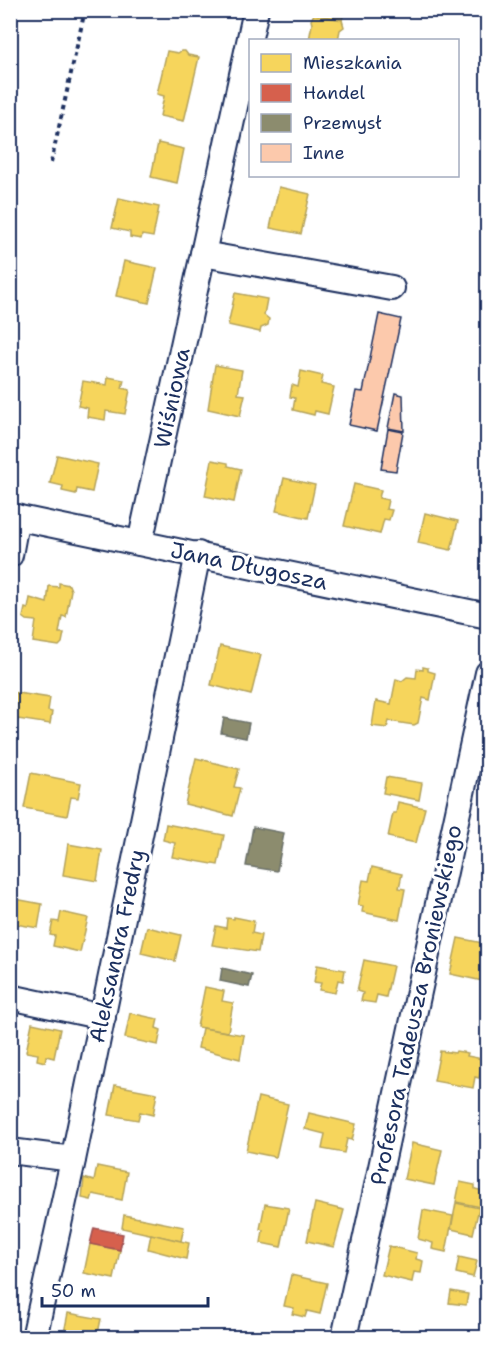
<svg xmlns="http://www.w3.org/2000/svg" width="498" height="1348" viewBox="0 0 498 1348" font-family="'Shantell Sans',sans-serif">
  <rect width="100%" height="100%" fill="#fff"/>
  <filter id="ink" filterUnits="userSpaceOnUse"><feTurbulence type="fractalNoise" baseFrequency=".0167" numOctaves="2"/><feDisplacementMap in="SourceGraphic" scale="12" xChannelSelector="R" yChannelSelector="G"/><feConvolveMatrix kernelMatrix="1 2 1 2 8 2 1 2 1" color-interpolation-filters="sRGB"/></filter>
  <g filter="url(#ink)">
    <g fill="#f6d55c" stroke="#b4a35d" stroke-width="1.5">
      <polygon points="315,10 345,10 342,20 314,14"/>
      <polygon points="314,14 342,20 344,27 340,30 338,40 309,40 312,24 311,20"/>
      <polygon points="167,51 178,53 181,51 185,51 188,55 199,57 184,121 160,116 164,96 157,94"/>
      <polygon points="158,143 184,149 177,183 151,177"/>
      <polygon points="279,187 310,194 301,234 270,228"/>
      <polygon points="119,198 159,207 153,237 142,235 141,239 130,237 130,232 112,228"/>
      <polygon points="124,261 157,268 149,303 116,296"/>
      <polygon points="235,293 267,299 264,315 269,319 268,325 261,328 260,332 228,325"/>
      <polygon points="215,365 242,370 238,394 245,395 240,416 208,409"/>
      <polygon points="301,371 323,376 321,384 334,387 328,414 315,411 314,415 293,410 295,398 290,397 292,385 298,387"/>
      <polygon points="108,377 124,380 122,388 130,390 125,414 106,411 105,420 87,417 88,408 78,406 83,381 107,385"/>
      <polygon points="57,455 98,464 92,492 77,489 76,494 62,491 63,486 50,483"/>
      <polygon points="212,460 228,463 228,466 241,469 234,502 205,496"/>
      <polygon points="284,478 315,485 308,518 276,511"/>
      <polygon points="354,484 381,490 379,498 388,500 386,509 392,510 389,520 384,519 380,534 344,526"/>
      <polygon points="425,513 458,521 451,550 418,543"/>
      <polygon points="59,583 69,585 71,590 66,617 62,616 59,633 64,633 62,643 59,646 33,642 36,621 27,620 23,617 25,608 28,609 30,598 47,603 49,586 59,587"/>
      <polygon points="220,646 261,655 251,695 211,685"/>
      <polygon points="423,667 428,668 428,671 435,673 430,700 423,698 418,723 414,725 389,721 387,728 372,726 376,701 391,704 396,679 402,681 407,677 416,678 417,669 423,670"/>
      <polygon points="11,692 50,698 48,711 52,712 50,724 18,719 17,723 10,722"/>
      <polygon points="196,758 239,769 234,787 240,788 233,816 185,804"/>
      <polygon points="31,773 81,783 78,798 71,797 67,816 24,808"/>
      <polygon points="386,777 422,783 419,800 383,793"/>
      <polygon points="398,802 425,808 416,843 388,837 393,813 396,813"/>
      <polygon points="486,804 488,804 488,840 481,839 485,823 482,823"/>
      <polygon points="166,824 224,835 218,865 172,857 175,843 163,840"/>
      <polygon points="68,844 102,850 97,881 63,875"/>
      <polygon points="372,867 402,874 399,888 405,889 399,920 362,912 363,906 358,905 363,880 369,881"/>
      <polygon points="10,898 42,904 38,928 10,923"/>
      <polygon points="61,912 88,918 80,952 53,946 55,936 50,935 53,921 59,922"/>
      <polygon points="234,917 254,921 252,933 261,935 258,952 212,945 216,926 226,928 227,918 234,919"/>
      <polygon points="147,927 181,935 175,961 141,953"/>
      <polygon points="458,938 488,944 488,957 483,981 450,974"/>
      <polygon points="364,960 393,966 386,997 377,995 375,1003 361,1001 363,993 357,991"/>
      <polygon points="317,965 345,970 343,981 338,980 335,993 319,990 321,983 314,982"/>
      <polygon points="205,987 224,991 222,1001 233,1003 228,1032 197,1027"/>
      <polygon points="130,1013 158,1019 156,1028 161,1030 158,1045 125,1038"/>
      <polygon points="32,1023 60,1029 54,1058 46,1056 45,1062 37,1060 38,1054 26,1052"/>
      <polygon points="202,1028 244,1035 240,1059 198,1048"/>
      <polygon points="440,1051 455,1053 456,1051 468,1053 467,1056 483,1059 479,1078 475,1077 473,1088 434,1081"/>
      <polygon points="115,1085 157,1093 153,1115 140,1112 138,1120 109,1115"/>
      <polygon points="258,1097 288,1104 276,1157 246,1151"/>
      <polygon points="309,1113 356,1124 352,1140 347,1139 344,1153 322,1149 325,1134 305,1129"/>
      <polygon points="412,1143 442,1150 434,1185 404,1179"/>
      <polygon points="97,1166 127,1172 122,1200 93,1194 91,1200 82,1198 84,1178 94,1181"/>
      <polygon points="460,1182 475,1185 475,1189 484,1191 481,1207 456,1202"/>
      <polygon points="315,1203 344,1210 334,1247 307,1241"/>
      <polygon points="456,1203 479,1208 473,1234 451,1229"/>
      <polygon points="265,1204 289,1208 281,1247 261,1243 263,1230 260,1229"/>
      <polygon points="423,1210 453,1216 446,1252 432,1249 433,1243 418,1239"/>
      <polygon points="124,1215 184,1227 181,1241 122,1228"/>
      <polygon points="151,1234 189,1243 186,1259 148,1249"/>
      <polygon points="90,1244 120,1250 114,1279 84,1273"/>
      <polygon points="389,1246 417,1253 416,1259 423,1261 421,1273 414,1272 412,1282 382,1275"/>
      <polygon points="459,1257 477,1261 473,1277 456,1273"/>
      <polygon points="291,1275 327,1283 320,1314 307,1311 305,1317 292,1314 294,1308 284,1306"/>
      <polygon points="484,1288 488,1288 488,1306 481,1304"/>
      <polygon points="451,1291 468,1294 466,1305 449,1303"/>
      <polygon points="68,1313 101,1319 97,1338 63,1338"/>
      <polygon points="384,1332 413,1337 413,1338 383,1338"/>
    </g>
    <polygon fill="#d6604d" stroke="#9e5152" stroke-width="1.5" points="94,1228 123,1234 120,1250 90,1244"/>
    <g fill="#8c8c6e" stroke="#6a7069" stroke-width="1.5">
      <polygon points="224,718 249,723 246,738 221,733"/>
      <polygon points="253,827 284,833 277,871 246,866"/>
      <polygon points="222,968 252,975 249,987 220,981"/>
    </g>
    <g fill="#fcc9ac" stroke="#1b2f5e" stroke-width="1.5">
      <polygon points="379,314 401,319 377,431 349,425 356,391 363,392"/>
      <polygon points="395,393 403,395 404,431 388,428"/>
      <polygon points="388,429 403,432 396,471 381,469"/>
    </g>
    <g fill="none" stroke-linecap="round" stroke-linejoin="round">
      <defs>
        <g id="minor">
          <polyline points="203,254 392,288"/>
          <polyline points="10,516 488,616"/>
          <polyline points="140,543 256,10"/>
          <polyline points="10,555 17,517"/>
          <polyline points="10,997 103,1017"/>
          <polyline points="10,1151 73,1159"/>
          <polyline points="34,1338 72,1165 198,554"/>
          <polyline points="344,1338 488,673"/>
        </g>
      </defs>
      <use href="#minor" stroke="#1b2f5e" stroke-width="28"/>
      <polyline stroke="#1b2f5e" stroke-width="4" stroke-dasharray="4.5 4.5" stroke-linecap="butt" points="51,163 85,10"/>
      <use href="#minor" stroke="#fff" stroke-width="24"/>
    </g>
  </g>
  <g text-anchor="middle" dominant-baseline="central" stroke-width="6" stroke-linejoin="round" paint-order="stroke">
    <g font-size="22" fill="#1b2f5e" stroke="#fff">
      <text transform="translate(172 398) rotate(-78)">Wiśniowa</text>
      <text transform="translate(249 566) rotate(12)">Jana Długosza</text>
      <text transform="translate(117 946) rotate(-78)">Aleksandra Fredry</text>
      <text transform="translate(416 1005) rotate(-78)">Profesora Tadeusza Broniewskiego</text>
    </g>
  </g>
  <rect width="498" height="1348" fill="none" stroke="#fff" stroke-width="36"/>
  <rect x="18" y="18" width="462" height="1312" fill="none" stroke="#1b2f5e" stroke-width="2" filter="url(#ink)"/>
  <rect x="249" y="39" width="210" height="138" fill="#ffffff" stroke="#a4acbf" stroke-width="1.5"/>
  <rect x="261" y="54" width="30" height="18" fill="#f6d55c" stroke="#a4acbf" stroke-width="1.5"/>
  <text x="303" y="69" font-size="18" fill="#1b2f5e">Mieszkania</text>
  <rect x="261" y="84" width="30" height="18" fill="#d6604d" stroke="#a4acbf" stroke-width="1.5"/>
  <text x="303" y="99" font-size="18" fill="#1b2f5e">Handel</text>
  <rect x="261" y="114" width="30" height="18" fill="#8c8c6e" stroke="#a4acbf" stroke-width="1.5"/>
  <text x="303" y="129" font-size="18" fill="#1b2f5e">Przemysł</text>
  <rect x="261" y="144" width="30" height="18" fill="#fcc9ac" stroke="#a4acbf" stroke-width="1.5"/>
  <text x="303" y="159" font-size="18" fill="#1b2f5e">Inne</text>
  <path d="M42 1297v9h166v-9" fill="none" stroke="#1b2f5e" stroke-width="3"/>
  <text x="51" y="1297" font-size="18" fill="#1b2f5e" stroke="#ffffff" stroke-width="4.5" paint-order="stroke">50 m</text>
</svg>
